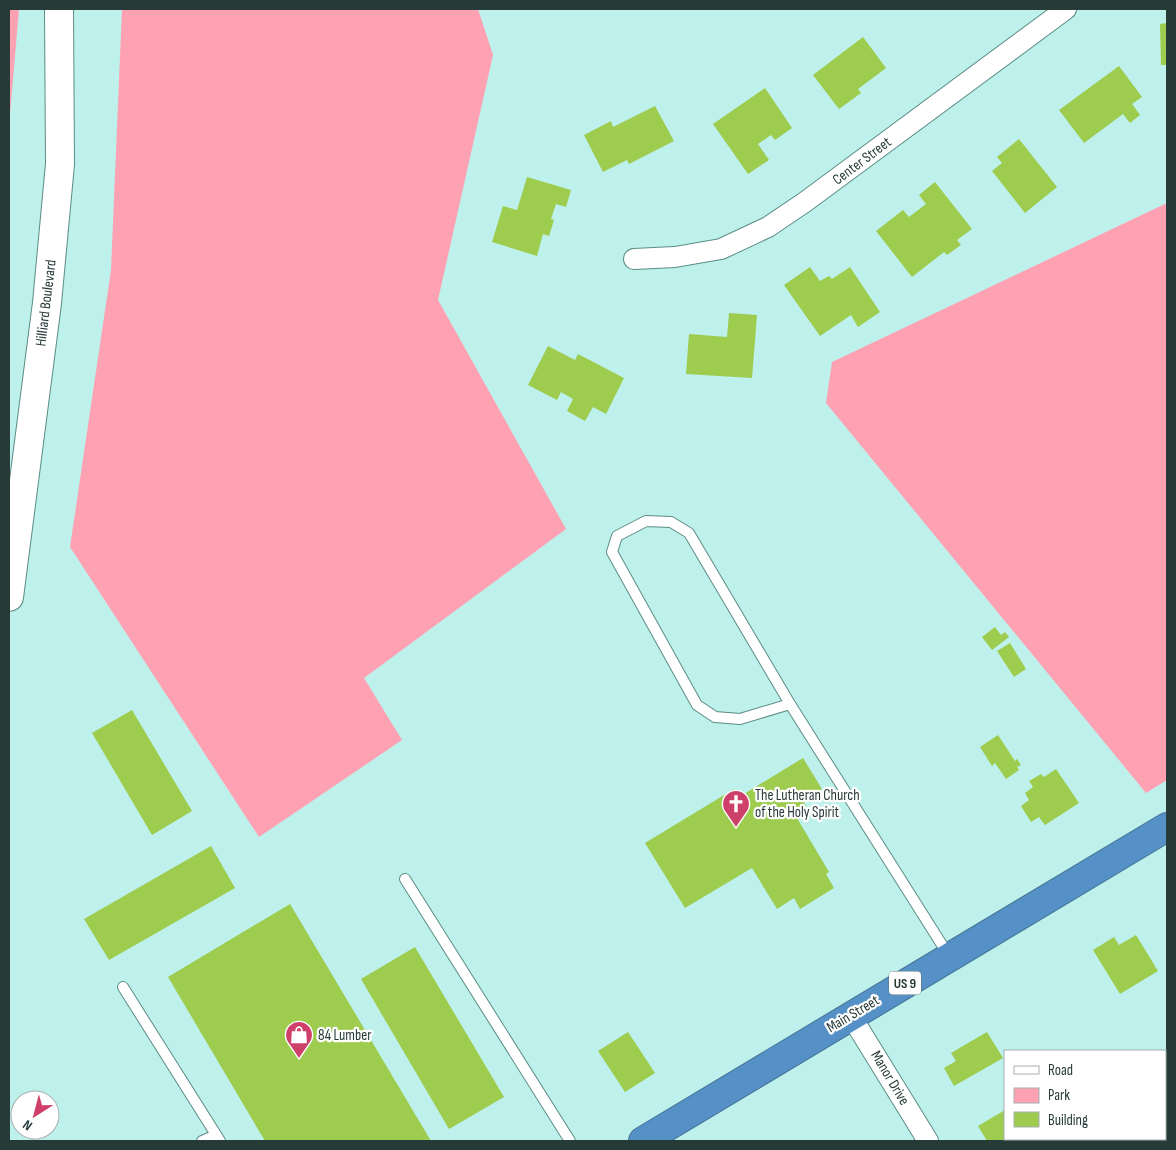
<svg xmlns="http://www.w3.org/2000/svg" width="1176" height="1150" viewBox="0 0 1176 1150" font-family="'Sofia Sans Condensed',sans-serif">
  <rect width="100%" height="100%" fill="#bef1eb"/>
  <g fill="#fea1b3">
    <polygon points="9,9 19,9 9,126"/>
    <polygon points="122,9 478,9 493,55 438,300 566,529 364,678 402,740 259,837 70,547 111,270"/>
    <polygon points="1167,203 1167,780 1146,793 826,403 832,362"/>
  </g>
  <g fill="#9dcc4e">
    <polygon points="1167,23 1167,65 1161,65 1160,24"/>
    <polygon points="863,37 886,68 858,89 861,93 839,109 813,75"/>
    <polygon points="1119,66 1142,97 1132,104 1140,115 1130,123 1123,114 1084,143 1059,110"/>
    <polygon points="765,88 792,128 775,140 771,135 758,144 769,160 748,174 713,124"/>
    <polygon points="655,106 674,141 629,164 627,160 603,172 584,135 611,121 613,127"/>
    <polygon points="1019,139 1057,187 1025,213 992,171 1002,163 997,157"/>
    <polygon points="527,177 571,190 566,207 556,204 551,219 554,220 549,236 543,234 537,256 492,242 503,206 517,210"/>
    <polygon points="935,182 972,229 957,240 961,245 947,255 944,252 912,277 876,231 903,210 909,217 926,204 919,195"/>
    <polygon points="810,267 820,281 829,276 832,279 850,267 880,312 858,327 851,315 820,336 784,285"/>
    <polygon points="729,313 757,315 752,378 686,374 689,334 727,337"/>
    <polygon points="548,346 575,360 578,354 624,378 606,414 593,407 585,421 567,411 573,399 561,392 557,400 528,385"/>
    <polygon points="995,627 1001,635 1005,632 1009,637 992,650 982,637"/>
    <polygon points="1010,643 1026,669 1014,677 997,651"/>
    <polygon points="132,710 192,811 152,835 92,733"/>
    <polygon points="998,735 1015,761 1017,759 1021,765 1017,767 1019,770 1006,779 995,763 992,766 980,747"/>
    <polygon points="803,758 822,789 803,801 806,806 794,813 829,872 826,874 834,888 800,909 794,898 777,909 752,868 685,908 645,843 734,789 739,797"/>
    <polygon points="1056,769 1079,803 1045,825 1039,817 1031,822 1021,806 1029,800 1025,793 1033,787 1029,781 1041,774 1044,777"/>
    <polygon points="211,846 235,888 109,960 84,919"/>
    <polygon points="290,904 431,1141 265,1141 168,977"/>
    <polygon points="1136,935 1158,971 1120,994 1093,950 1114,937 1119,945"/>
    <polygon points="415,947 504,1097 449,1129 361,979"/>
    <polygon points="628,1032 655,1073 625,1092 598,1051"/>
    <polygon points="987,1032 1003,1058 954,1086 944,1068 956,1061 951,1053"/>
    <polygon points="1005,1110 1005,1139 1020,1139 1022,1141 987,1141 978,1126"/>
  </g>
  <g fill="none" stroke-linecap="round" stroke-linejoin="round">
    <defs>
      <g id="lane">
        <polyline points="790,704 740,719 715,717 697,705 612,552 617,536 646,521 671,522 689,533 790,704 949,956"/>
        <polyline points="405,879 570,1141"/>
        <polyline points="123,987 220,1141"/>
        <polyline points="202,1141 216,1135"/>
      </g>
      <g id="street">
        <polyline points="634,259 675,257 721,249 768,227 805,202 1066,9"/>
        <polyline points="851,1016 928,1141"/>
      </g>
      <polyline id="secondary" points="9,597 47,303 60,164 59,9"/>
      <polyline id="highway" points="643,1141 1167,827"/>
    </defs>
    <use href="#lane" stroke="#5c8c86" stroke-width="12"/>
    <use href="#street" stroke="#5c8c86" stroke-width="22"/>
    <use href="#secondary" stroke="#5c8c86" stroke-width="30"/>
    <use href="#highway" stroke="#457395" stroke-width="30"/>
    <use href="#lane" stroke="#fff" stroke-width="10"/>
    <use href="#street" stroke="#fff" stroke-width="20"/>
    <use href="#secondary" stroke="#fff" stroke-width="28"/>
    <use href="#highway" stroke="#5591c7" stroke-width="28"/>
  </g>
  <defs>
    <symbol id="church-pin" viewBox="-11 -11 22 30"><path d="M0 17L-7.5 6A9.5 9.5 0 1 1 7.5 6Z" fill="#ce4069" stroke="#fff"/><path d="M-1.2-6h2.4v3.5h3.3v2.4h-3.3V6h-2.4V-.1h-3.3v-2.4h3.3Z" fill="#fff"/></symbol>
    <symbol id="shop-pin" viewBox="-11 -11 22 30"><path d="M0 17L-7.5 6A9.5 9.5 0 1 1 7.5 6Z" fill="#ce4069" stroke="#fff"/><path d="M-5-2.5h2.3a2.7 3.5 0 0 1 5.4 0H5L5.5 6h-11ZM-1.5-2.5h3a1.5 2.3 0 0 0-3 0Z" fill="#fff"/></symbol>
  </defs>
  <g fill-rule="evenodd">
    <use href="#church-pin" x="720" y="788" width="32" height="43"/>
    <use href="#shop-pin" x="283" y="1019" width="32" height="43"/>
  </g>
  <g text-anchor="middle" dominant-baseline="central" stroke-width="4.5" stroke-linejoin="round" paint-order="stroke">
    <rect fill="#fff" stroke="#677574" stroke-width="1" x="889" y="971.5" width="32" height="23" rx="4"/>
    <g font-size="14" font-weight="bold" fill="#263a38">
      <text x="905" y="983">US 9</text>
    </g>
    <g font-size="15" fill="#263a38" stroke="#fff">
      <text transform="translate(862 161) rotate(-37)">Center Street</text>
      <text transform="translate(46 303) rotate(-83)">Hilliard Boulevard</text>
      <text transform="translate(853 1014) rotate(-31)">Main Street</text>
      <text transform="translate(890 1078) rotate(59)">Manor Drive</text>
    </g>
    <g font-size="15" fill="#263a38" stroke="#fff" text-anchor="start">
      <text x="755" y="795">The Lutheran Church<tspan x="755" dy="17">of the Holy Spirit</tspan></text>
      <text x="318" y="1035">84 Lumber</text>
    </g>
  </g>
  <rect width="1176" height="1150" fill="none" stroke="#263a38" stroke-width="20"/>
  <rect x="1004" y="1050" width="162" height="90" fill="#ffffff" stroke="#a8b0af"/>
  <rect x="1014" y="1066" width="25" height="8" fill="#ffffff" stroke="#a8b0af"/>
  <text x="1048" y="1075" font-size="15" fill="#263a38">Road</text>
  <rect x="1014" y="1088" width="25" height="15" fill="#fea1b3" stroke="#a8b0af"/>
  <text x="1048" y="1100" font-size="15" fill="#263a38">Park</text>
  <rect x="1014" y="1112" width="25" height="15" fill="#9dcc4e" stroke="#a8b0af"/>
  <text x="1048" y="1125" font-size="15" fill="#263a38">Building</text>
  <g transform="translate(35 1115) rotate(216)"><circle r="24" fill="#ffffff" stroke="#a8b0af"/>
  <path d="M0-4L9 19L0 12L-9 19Z" fill="#ce4069"/>
  <text y="-8" font-size="14" font-weight="bold" text-anchor="middle" fill="#263a38">N</text>
  </g>
</svg>
